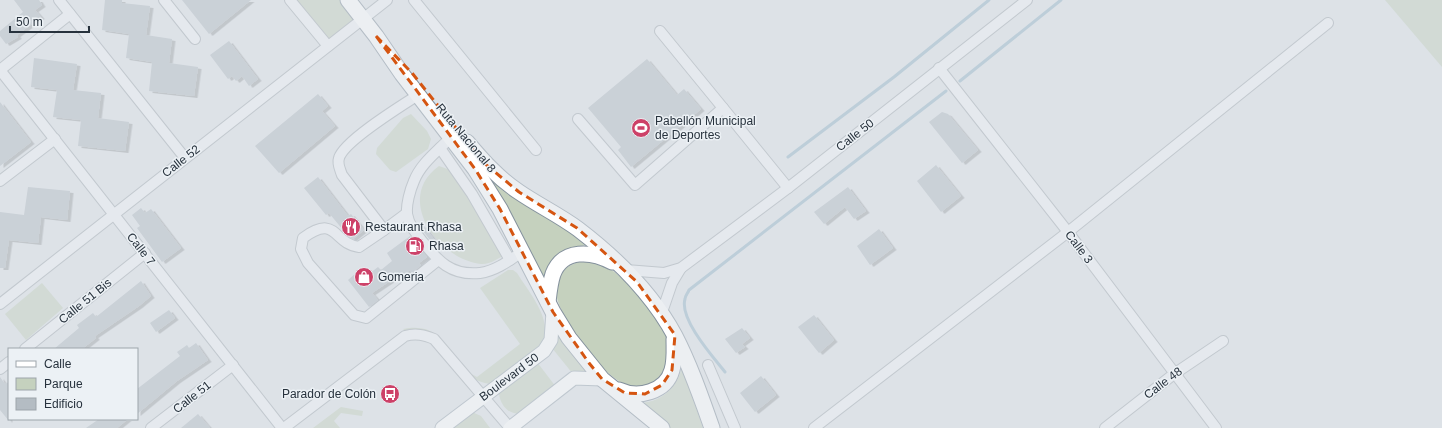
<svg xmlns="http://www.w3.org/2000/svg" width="1442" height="428" viewBox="0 0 1442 428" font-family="Arial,sans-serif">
  <defs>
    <filter id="shadow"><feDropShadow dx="3.5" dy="2" stdDeviation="0" flood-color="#0004"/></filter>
  </defs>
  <rect width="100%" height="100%" fill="#dde2e7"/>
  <g fill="#c5d1be">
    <polygon points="290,0 341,0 360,23 328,46"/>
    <polygon points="1385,0 1442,0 1442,67"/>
    <polygon points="411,114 427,131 431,139 428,149 396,172 390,170 376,154 377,148 403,118"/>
    <path d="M 439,166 L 453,171 L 506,254 C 499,258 489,265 481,264 C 437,259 394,198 439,166 Z"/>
    <path d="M 493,181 L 581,237 L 589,245 C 560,247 552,257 542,282 L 490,184 Z"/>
    <path d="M 584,259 C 612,262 630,286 647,307 C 654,317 665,327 668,339 C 675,362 656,393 630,386 C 604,380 558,318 556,292 C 555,284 559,276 563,269 Z"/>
    <path d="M 508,270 L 513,270 L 517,273 C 530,294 553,319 543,345 L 490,384 C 461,380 455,355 435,338 C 426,332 412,337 403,329 C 449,320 446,363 477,377 L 520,344 L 480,288 Z"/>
    <polygon points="42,283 63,308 26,340 5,314"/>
    <polygon points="558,331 590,374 573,374 552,348"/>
    <path d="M 537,362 L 556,387 L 521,414 C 508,414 501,406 499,394 L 502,389 Z"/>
    <path d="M 682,367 L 703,428 L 668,428 L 636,403 C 659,404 677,389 682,367 Z"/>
    <polygon points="341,407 363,411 362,416 341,413 334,421 340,428 313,428"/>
    <polygon points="472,412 481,416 490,428 450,428"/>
  </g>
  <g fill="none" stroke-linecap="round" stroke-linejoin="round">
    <g stroke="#97b5c7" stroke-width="3">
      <polyline points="960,81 1061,0"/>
      <polyline points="788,157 894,77 989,0"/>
      <path d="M 725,372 C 713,357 679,319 685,299 C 685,296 688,293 689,290 L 946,91"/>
    </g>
  </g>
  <g fill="#b4bcc3" filter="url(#shadow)">
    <polygon points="14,0 39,0 42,5 35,10 41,17 17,35 18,37 6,44 0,36 0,31 23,12"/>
    <polygon points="105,0 122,0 122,3 150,6 146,35 172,39 169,63 198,67 194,96 149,91 152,62 126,58 129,34 102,30"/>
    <polygon points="182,0 251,0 209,34"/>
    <polygon points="229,41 258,79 249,86 242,76 236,81 232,76 228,79 210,55"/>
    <polygon points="34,58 77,64 73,90 101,93 98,118 129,122 125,151 78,146 81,120 53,117 57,90 31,87"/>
    <polygon points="647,59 677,95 684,89 701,109 631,167 618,150 621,147 588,108"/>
    <polygon points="318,94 328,106 322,111 335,126 279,173 255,146"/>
    <polygon points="0,102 31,142 0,166"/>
    <polygon points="942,112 948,114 978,150 962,163 929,122"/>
    <polygon points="936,165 961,196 941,212 917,181"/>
    <polygon points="318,177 348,216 351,214 364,230 353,239 348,236 329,213 326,215 304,188"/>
    <polygon points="28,187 70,191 67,220 41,217 38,243 9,240 5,268 0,268 0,212 24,215"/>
    <polygon points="848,187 866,211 854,219 845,207 824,224 814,212"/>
    <polygon points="141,208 145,213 151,209 181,248 162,262 137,228 140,226 132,215"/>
    <polygon points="423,225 440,247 437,249 420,227"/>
    <polygon points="879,229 893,248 870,265 857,246"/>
    <polygon points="410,236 427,257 419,263 421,265 412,273 410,270 403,275 402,273 372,293 378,300 369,307 348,280 356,273 361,280 378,267 381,270 392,261 387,253"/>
    <polygon points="141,281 151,296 139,306 95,336 96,338 82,349 54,349 79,328 77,325 93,313 96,317"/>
    <polygon points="169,310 175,318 156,332 150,323"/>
    <polygon points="814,315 834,340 819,353 798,327"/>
    <polygon points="742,328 750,338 742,344 745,347 736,353 725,339"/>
    <polygon points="196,343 208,360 177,381 137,414 137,389 180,356 177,352 187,345 189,348"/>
    <polygon points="761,376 776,395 755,412 740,393"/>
    <polygon points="0,377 5,384 9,382 9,421 0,410"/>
    <polygon points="198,414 210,428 181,428"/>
    <polygon points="99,419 128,419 117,428 86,428"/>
  </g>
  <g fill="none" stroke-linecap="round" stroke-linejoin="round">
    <defs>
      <g id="minor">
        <polyline points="59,0 185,158"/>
        <polyline points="164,0 195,39"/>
        <polyline points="290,0 328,46"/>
        <polyline points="414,0 536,150"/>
        <polyline points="660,31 723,108"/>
        <polyline points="939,68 1068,232 1216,428"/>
        <polyline points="0,70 282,428"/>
        <polyline points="0,70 70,14"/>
        <polyline points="578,119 635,185 723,108 788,188"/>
        <path d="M 451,137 C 438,151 421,163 414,181 C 410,190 406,205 407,214 C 409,225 415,232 422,241 C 438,261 451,276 480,273 C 496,271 510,260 523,251"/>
        <polyline points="440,148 472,194 510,260"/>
        <polyline points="0,181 55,139"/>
        <path d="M 407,213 L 384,230 L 342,175 C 340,169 337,164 339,158 C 344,141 401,106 418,95"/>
        <path d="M 384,230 L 359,247 C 333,244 337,213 303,238 L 301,249 L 308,263 L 354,315 L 366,318 L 437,261"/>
        <polyline points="626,270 664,273 681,268 788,188 1027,0"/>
        <polyline points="0,304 387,0"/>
        <polyline points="661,315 672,283 681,268"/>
        <polyline points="25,349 145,253"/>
        <polyline points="708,365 735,428"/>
        <polyline points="0,369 9,362"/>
        <polyline points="151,428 233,365"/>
        <path d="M 284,428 L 405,336 C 416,333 424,335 434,339 L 510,428"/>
        <polyline points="814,428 1068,232 1328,23"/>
        <polyline points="1105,428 1174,374 1223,341"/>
      </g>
      <g id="major">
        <polyline points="442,428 544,351 551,340 553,312"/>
        <polyline points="510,428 574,378 602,379"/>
      </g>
      <g id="highway">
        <polyline points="348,0 376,36 402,74 475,169 500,209 553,312 569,338 602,379 662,428"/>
        <path d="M 467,142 C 483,161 498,178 519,192 C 538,205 559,215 578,229 C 616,258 652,293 675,336 C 690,365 701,397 712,428"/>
        <path d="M 548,302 C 549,293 550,283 553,274 C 563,248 592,251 612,262"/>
        <path d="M 619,390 C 638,399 666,392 672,370 C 675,360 674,349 674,339"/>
      </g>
    </defs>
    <use href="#minor" stroke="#a3aab1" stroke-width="12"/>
    <use href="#major" stroke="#9ca8b2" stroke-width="15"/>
    <use href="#highway" stroke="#84919d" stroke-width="17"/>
    <use href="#minor" stroke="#eff2f5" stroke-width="10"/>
    <use href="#major" stroke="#fff" stroke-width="13"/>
    <use href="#highway" stroke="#fff" stroke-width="15"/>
  </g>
  <path d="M0 0H1442V428H0ZM 376,36 L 412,73 L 484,163 L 519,192 L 577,228 L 637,282 L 675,335 L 672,370 L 662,385 L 645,394 L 625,393 L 602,379 L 589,363 L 553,312 L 500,209 L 475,169 Z" fill="#dde2e7" fill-opacity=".55" fill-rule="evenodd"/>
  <path fill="none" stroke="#d55511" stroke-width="3" stroke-dasharray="8 5" stroke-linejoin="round" d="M 376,36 L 412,73 L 484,163 L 519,192 L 577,228 L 637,282 L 675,335 L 672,370 L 662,385 L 645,394 L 625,393 L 602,379 L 589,363 L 553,312 L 500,209 L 475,169 Z"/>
  <defs>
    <symbol id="stadium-disc" viewBox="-11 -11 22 22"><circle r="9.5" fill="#cd4168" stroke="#ecf1f5"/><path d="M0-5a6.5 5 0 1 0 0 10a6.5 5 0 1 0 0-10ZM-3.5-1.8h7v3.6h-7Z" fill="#fff"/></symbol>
    <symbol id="restaurant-disc" viewBox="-11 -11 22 22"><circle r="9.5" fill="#cd4168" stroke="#ecf1f5"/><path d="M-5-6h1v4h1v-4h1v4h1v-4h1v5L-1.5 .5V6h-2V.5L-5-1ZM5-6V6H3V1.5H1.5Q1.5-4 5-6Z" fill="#fff"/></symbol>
    <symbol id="fuel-disc" viewBox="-11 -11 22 22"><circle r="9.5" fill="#cd4168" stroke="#ecf1f5"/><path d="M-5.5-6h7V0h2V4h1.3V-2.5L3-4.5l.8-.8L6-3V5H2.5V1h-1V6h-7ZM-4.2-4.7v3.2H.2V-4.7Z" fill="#fff"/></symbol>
    <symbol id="shop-disc" viewBox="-11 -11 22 22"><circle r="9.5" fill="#cd4168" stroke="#ecf1f5"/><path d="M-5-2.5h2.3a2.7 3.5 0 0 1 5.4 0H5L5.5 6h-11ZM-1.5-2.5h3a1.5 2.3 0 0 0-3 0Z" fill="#fff"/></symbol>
    <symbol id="bus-disc" viewBox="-11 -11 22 22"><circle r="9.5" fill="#cd4168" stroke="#ecf1f5"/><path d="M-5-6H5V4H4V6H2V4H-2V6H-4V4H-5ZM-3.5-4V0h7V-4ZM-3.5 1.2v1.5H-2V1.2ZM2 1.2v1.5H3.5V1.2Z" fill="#fff"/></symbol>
  </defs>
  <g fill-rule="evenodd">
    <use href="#stadium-disc" x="630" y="117" width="22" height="22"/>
    <use href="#restaurant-disc" x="340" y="216" width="22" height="22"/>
    <use href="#fuel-disc" x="404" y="235" width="22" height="22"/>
    <use href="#shop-disc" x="353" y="266" width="22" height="22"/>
    <use href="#bus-disc" x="379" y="383" width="22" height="22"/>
  </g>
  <g text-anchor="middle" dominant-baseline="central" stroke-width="3" stroke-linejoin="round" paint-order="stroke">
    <g font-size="12" fill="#27323d" stroke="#ecf1f5" text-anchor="start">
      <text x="655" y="121">Pabellón Municipal<tspan x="655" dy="14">de Deportes</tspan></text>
      <text x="365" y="227">Restaurant Rhasa</text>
      <text x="429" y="246">Rhasa</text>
      <text x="378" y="277">Gomeria</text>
      <text x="376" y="394" text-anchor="end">Parador de Colón</text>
    </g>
    <g font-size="12" fill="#27323d" stroke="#ecf1f5">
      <text transform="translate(855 135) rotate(-38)">Calle 50</text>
      <text transform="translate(466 138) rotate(50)">Ruta Nacional 8</text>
      <text transform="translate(181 161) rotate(-38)">Calle 52</text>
      <text transform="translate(1079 247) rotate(53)">Calle 3</text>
      <text transform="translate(141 249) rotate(52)">Calle 7</text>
      <text transform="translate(85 301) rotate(-39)">Calle 51 Bis</text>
      <text transform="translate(509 377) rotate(-37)">Boulevard 50</text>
      <text transform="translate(1163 383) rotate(-37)">Calle 48</text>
      <text transform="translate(192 397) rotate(-38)">Calle 51</text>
    </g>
  </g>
  <rect x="8" y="348" width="130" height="72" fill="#ecf1f5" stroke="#9da5ab"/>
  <rect x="16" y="361" width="20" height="6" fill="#ffffff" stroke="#9da5ab"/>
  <text x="44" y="368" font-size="12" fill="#27323d">Calle</text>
  <rect x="16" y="378" width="20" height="12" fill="#c5d1be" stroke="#9da5ab"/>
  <text x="44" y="388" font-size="12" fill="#27323d">Parque</text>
  <rect x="16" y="398" width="20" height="12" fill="#b4bcc3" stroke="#9da5ab"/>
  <text x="44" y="408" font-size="12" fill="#27323d">Edificio</text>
  <path d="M10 26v6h79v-6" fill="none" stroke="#27323d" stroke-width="2"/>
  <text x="16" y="26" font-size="12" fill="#27323d" stroke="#ecf1f5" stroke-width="3" paint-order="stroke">50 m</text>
</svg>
